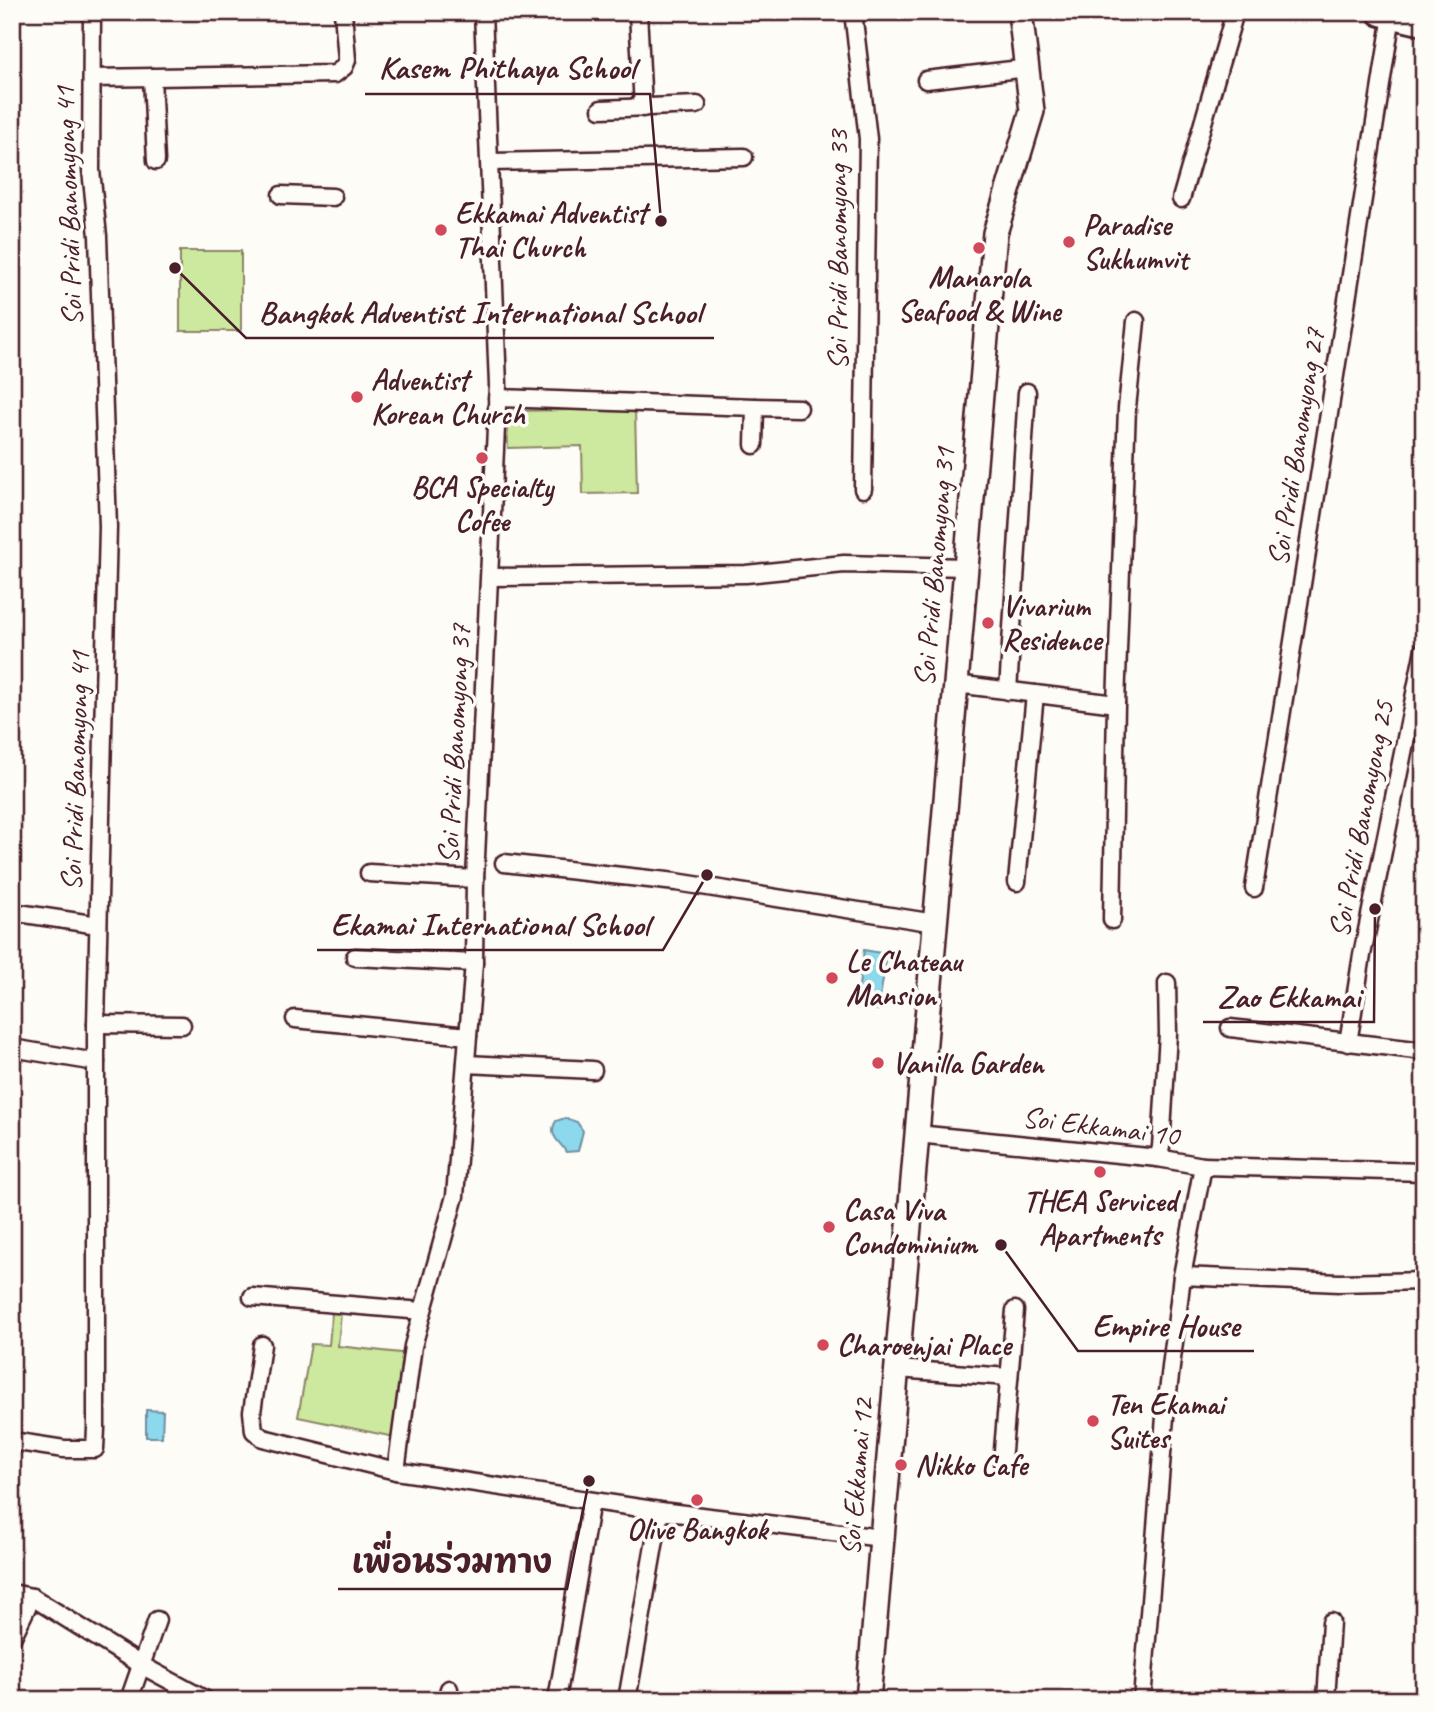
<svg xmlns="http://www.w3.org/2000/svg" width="1436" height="1712" viewBox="0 0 1436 1712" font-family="Caveat,'Playpen Sans Thai',sans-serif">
  <rect width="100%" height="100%" fill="#fdfcf7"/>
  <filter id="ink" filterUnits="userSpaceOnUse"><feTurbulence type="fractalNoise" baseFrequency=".0143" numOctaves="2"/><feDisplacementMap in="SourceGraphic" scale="14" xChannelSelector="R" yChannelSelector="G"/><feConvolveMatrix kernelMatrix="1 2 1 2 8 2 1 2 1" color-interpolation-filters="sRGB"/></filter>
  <g filter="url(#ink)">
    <g fill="#cde89f" stroke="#8c8465" stroke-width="2">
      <rect x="180" y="251" width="61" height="80"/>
      <polygon points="635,409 637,493 583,494 582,446 508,448 507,411"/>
      <polygon points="332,1312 341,1313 338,1346 409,1354 399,1438 298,1417 311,1344 329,1345"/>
    </g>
    <g fill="#8cd8ed" stroke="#728e9f" stroke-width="2">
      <polygon points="864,950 887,954 878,1010 856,1007"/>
      <path d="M 565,1118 L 577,1122 L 583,1131 L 578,1151 L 566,1152 C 560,1141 547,1136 556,1121 Z"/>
      <polygon points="146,1410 163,1411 162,1437 146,1437"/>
    </g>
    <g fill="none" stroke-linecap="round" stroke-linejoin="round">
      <defs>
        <g id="street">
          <polyline points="638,12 643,108"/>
          <polyline points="853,12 868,139 863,489"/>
          <polyline points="152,77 156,161"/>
          <polyline points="92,78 335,74 344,67 347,60 343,12"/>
          <polyline points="926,80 1028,68"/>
          <polyline points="601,109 697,105"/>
          <polyline points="490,162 744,157"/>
          <polyline points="281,195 333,197"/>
          <polyline points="1181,199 1235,12"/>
          <polyline points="497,398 755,407"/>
          <polyline points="754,445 755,407 799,408"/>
          <polyline points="490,577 746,574 844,564 965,567"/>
          <polyline points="956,684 1116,704"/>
          <polyline points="1008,691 1027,392"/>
          <polyline points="504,863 676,882 935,923"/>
          <polyline points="369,873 475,879"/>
          <polyline points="1017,882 1035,694"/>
          <polyline points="1254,888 1392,15"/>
          <polyline points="12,912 98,925"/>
          <polyline points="1112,920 1116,704 1127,408 1136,321"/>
          <polyline points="355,957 474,963"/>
          <polyline points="295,1019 468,1036"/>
          <polyline points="96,1024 182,1025"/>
          <polyline points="1230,1028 1424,1051"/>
          <polyline points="1348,1043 1362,955 1424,649"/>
          <polyline points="12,1048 96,1062"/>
          <polyline points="466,1064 593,1070"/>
          <polyline points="917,1134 1158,1158 1203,1166 1182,1276 1165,1417 1142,1700"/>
          <polyline points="1158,1158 1161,1147 1168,1034 1167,983"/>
          <polyline points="1203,1166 1424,1172"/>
          <polyline points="1182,1276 1339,1283 1424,1281"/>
          <polyline points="252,1297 422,1311"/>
          <polyline points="262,1345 252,1412 254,1431 263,1438 396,1471 660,1511 882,1538"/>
          <polyline points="897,1369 1009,1377"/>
          <polyline points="12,1441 64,1449 95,1449 96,1428 96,1024 108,527 98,236 91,170 92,12"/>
          <polyline points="1002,1462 1015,1310"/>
          <polyline points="396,1471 413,1346 455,1196 474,963 475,879 498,385 483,12"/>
          <polyline points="12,1593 32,1597 141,1665 206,1700"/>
          <polyline points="12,1638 32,1597"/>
          <polyline points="129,1700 157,1620"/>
          <polyline points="446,1700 449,1689"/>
          <polyline points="557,1700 591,1501"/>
          <polyline points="627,1700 660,1511"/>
          <polyline points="1326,1700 1331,1622"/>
        </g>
        <polyline id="secondary" points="868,1700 995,233 1032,111 1020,12"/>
        <polyline id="primary" points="1381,12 1424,22"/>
      </defs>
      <use href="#street" stroke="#4a1f2b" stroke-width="21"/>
      <use href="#secondary" stroke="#4a1f2b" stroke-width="28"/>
      <use href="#primary" stroke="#4a1f2b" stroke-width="32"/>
      <use href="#street" stroke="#fdfcf7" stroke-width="16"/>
      <use href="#secondary" stroke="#fdfcf7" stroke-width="23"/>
      <use href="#primary" stroke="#fdfcf7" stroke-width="26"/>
    </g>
  </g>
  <g fill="#d1495b" stroke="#fdfcf7" stroke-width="2.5">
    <circle cx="441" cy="230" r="7"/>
    <circle cx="1069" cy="242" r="7"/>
    <circle cx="979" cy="248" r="7"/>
    <circle cx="357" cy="397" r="7"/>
    <circle cx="482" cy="458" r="7"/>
    <circle cx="988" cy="623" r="7"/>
    <circle cx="832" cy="978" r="7"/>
    <circle cx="878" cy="1063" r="7"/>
    <circle cx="1100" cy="1172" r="7"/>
    <circle cx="829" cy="1227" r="7"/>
    <circle cx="823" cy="1345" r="7"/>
    <circle cx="1093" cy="1421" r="7"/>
    <circle cx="901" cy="1465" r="7"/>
    <circle cx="697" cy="1500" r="7"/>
  </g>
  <g text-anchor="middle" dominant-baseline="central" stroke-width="7" stroke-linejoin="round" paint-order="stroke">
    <g font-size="30" fill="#4a1f2b" stroke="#fdfcf7">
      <text transform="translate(68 206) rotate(-92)">Soi Pridi Banomyong 41</text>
      <text transform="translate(837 250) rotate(-90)">Soi Pridi Banomyong 33</text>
      <text transform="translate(1296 447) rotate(-81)">Soi Pridi Banomyong 27</text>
      <text transform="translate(934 567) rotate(-85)">Soi Pridi Banomyong 31</text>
      <text transform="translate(454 744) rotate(-87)">Soi Pridi Banomyong 37</text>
      <text transform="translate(75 771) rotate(-88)">Soi Pridi Banomyong 41</text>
      <text transform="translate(1361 819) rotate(-79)">Soi Pridi Banomyong 25</text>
      <text transform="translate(1101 1126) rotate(7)">Soi Ekkamai 10</text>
      <text transform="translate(856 1477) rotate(-85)">Soi Ekkamai 12</text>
    </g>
    <g font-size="30" font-weight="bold" fill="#4a1f2b" stroke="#fdfcf7" text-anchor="start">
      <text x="455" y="213">Ekkamai Adventist<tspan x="455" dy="34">Thai Church</tspan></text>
      <text x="1083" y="225">Paradise<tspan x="1083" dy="34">Sukhumvit</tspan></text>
      <text x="979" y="277" text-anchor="middle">Manarola<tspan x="979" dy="34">Seafood &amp; Wine</tspan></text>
      <text x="371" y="380">Adventist<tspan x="371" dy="34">Korean Church</tspan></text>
      <text x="482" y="487" text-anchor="middle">BCA Specialty<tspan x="482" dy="34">Cofee</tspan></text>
      <text x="1002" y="606">Vivarium<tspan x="1002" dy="34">Residence</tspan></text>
      <text x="846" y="961">Le Chateau<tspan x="846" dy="34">Mansion</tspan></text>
      <text x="892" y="1063">Vanilla Garden</text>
      <text x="1100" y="1201" text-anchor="middle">THEA Serviced<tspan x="1100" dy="34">Apartments</tspan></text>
      <text x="843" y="1210">Casa Viva<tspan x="843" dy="34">Condominium</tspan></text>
      <text x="837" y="1345">Charoenjai Place</text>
      <text x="1107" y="1404">Ten Ekamai<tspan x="1107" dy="34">Suites</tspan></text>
      <text x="915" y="1465">Nikko Cafe</text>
      <text x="697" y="1529" text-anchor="middle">Olive Bangkok</text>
    </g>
  </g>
  <path fill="none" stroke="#4a1f2b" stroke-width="2.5" d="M661 221L650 94H365M175 268L246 338H714M707 875L663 950H317M1375 909L1374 1022H1203M1001 1245L1078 1351H1254M589 1481L567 1589H338"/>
  <g fill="#4a1f2b" stroke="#fdfcf7" stroke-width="2.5">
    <circle cx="661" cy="221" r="7"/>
    <circle cx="175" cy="268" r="7"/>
    <circle cx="707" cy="875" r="7"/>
    <circle cx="1375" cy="909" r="7"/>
    <circle cx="1001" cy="1245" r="7"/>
    <circle cx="589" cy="1481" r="7"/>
  </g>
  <g font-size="32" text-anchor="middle" font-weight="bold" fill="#4a1f2b" stroke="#fdfcf7" stroke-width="7" stroke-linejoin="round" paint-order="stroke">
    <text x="507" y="78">Kasem Phithaya School</text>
    <text x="480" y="323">Bangkok Adventist International School</text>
    <text x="490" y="935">Ekamai International School</text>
    <text x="1289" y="1007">Zao Ekkamai</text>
    <text x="1166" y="1336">Empire House</text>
    <text x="452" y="1573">เพื่อนร่วมทาง</text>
  </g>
  <rect width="1436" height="1712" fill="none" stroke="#fdfcf7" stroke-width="42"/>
  <rect x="21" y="21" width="1394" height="1670" fill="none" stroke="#4a1f2b" stroke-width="2.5" filter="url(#ink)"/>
</svg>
